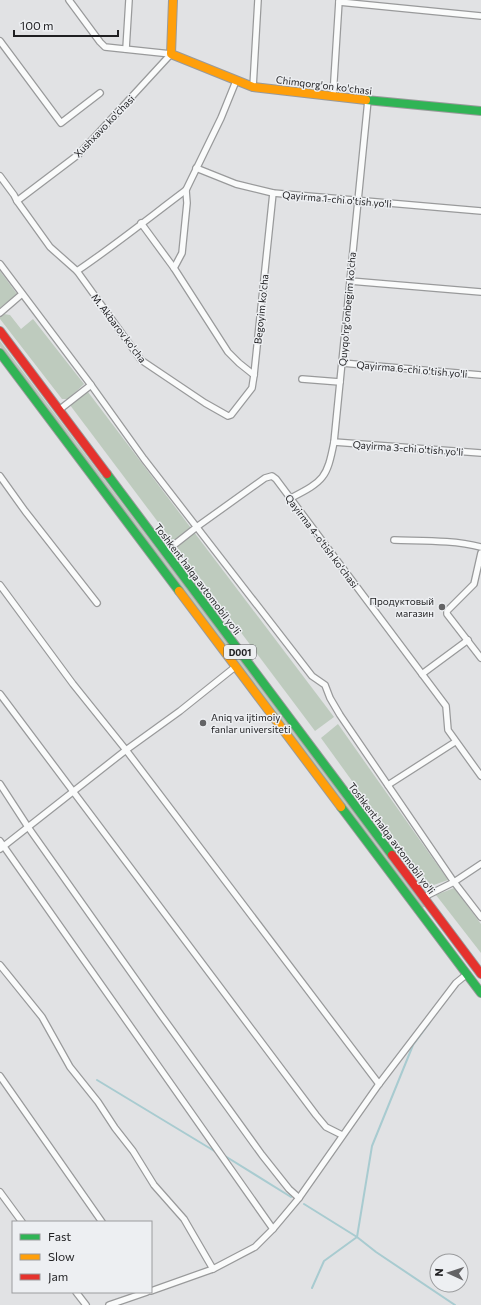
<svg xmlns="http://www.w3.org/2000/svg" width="481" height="1305" viewBox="0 0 481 1305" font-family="Commissioner,sans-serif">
  <rect width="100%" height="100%" fill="#e1e2e4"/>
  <g fill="#becbbe">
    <polygon points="0,271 17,294 0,308"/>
    <polygon points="4,314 10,315 21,329 33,319 84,384 68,399 62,399 0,319 0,316"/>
    <polygon points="0,341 426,906 422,908 0,347"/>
    <polygon points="88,392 334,717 315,731 70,405"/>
    <polygon points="338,724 448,880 431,886 428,886 321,738"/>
    <polygon points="454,888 481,924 481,953 436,895"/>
  </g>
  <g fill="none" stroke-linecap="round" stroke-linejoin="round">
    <g stroke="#a8cbd0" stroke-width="2">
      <polyline points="97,1080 216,1152"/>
      <polyline points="225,1156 291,1197"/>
      <polyline points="304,1204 357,1237 376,1252 455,1305"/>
      <polyline points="312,1288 324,1261 357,1237 372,1146 413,1045 430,1022"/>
    </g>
    <defs>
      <g id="street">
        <polyline points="69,0 100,42 105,47 171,54"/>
        <polyline points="339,2 481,16"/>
        <polyline points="0,41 61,123 100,93"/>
        <polyline points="126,49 129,0"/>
        <polyline points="253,87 258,0"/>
        <polyline points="333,96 339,1"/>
        <polyline points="196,168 236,184 273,193 481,211"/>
        <polyline points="0,176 14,195 17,201 79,154 171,54"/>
        <polyline points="17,201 50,247 77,271 141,360 147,364 205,403 228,416 231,415 252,388 254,375 273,193"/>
        <polyline points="141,223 174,268 228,352 239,363 254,375"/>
        <polyline points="0,264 91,385 144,459 312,676 325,685 330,698 340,715 454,882 481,917"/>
        <polyline points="174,268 182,253 187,203 186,190 221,118 236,81"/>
        <path d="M 77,271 C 114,246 150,217 186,190"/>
        <polyline points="350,281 481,292"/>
        <polyline points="0,313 22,294"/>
        <polyline points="342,363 481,375"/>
        <polyline points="302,379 340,382"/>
        <polyline points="59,410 91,385"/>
        <polyline points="334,442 481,453"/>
        <polyline points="0,476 25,511 97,603"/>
        <path d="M 291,498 C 324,481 327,478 334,442 L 368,100"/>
        <path d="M 394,540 C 423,541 453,540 481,547"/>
        <polyline points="165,552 198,526 265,478 272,476 276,479 446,706 448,730 481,776"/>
        <polyline points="481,553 474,584 447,611 447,614 481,658"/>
        <polyline points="0,585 73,684 126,750 379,1084"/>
        <polyline points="422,674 468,640"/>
        <polyline points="0,694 316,1115 326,1127 342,1135"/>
        <polyline points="0,784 28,827 161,1015 262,1155 289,1189 299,1198"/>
        <polyline points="388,785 455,742"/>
        <polyline points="0,841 273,1229"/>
        <polyline points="0,849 126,750 180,711 235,667"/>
        <polyline points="424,897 454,882 481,864"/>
        <polyline points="0,965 42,1017 70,1067 98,1102 115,1128 133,1151 154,1185 184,1219 213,1269 255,1247 273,1229 299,1198 379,1084 456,983 467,974"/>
        <polyline points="0,1076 102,1222"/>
        <polyline points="0,1192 22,1222"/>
        <polyline points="151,1291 213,1269"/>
        <polyline points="76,1292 86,1305"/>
        <polyline points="109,1305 147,1292"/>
      </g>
      <g id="fast">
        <polyline points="366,100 481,111"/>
        <polyline points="0,353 179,591"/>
        <polyline points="107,474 392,855"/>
        <polyline points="341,807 481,993"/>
      </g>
      <g id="slow">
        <polyline points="173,0 171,54 253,87 366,100"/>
        <polyline points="179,591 341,807"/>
      </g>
      <g id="jam">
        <polyline points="0,331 107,474"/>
        <polyline points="392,855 481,974"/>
      </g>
    </defs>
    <use href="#street" stroke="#999a9b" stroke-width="8"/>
    <use href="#fast" stroke="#999a9b" stroke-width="10"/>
    <use href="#slow" stroke="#999a9b" stroke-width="10"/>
    <use href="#jam" stroke="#999a9b" stroke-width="10"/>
    <use href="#street" stroke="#fafbfb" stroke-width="5.5"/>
    <use href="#fast" stroke="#30b455" stroke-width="8"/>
    <use href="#slow" stroke="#ff9f0a" stroke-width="8"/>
    <use href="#jam" stroke="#e5322d" stroke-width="8"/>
  </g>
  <g fill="#636365" stroke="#edeff2" stroke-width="1.5">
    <circle cx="442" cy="607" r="4"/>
    <circle cx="203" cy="723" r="4"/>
  </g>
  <g text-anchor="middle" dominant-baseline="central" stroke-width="3" stroke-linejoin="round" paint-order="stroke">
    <rect fill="#edeff2" stroke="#5d5d60" stroke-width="1" x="224" y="645" width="32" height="14" rx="3"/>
    <g font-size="9" font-weight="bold" fill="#1f1f21">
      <text x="240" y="652">D001</text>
    </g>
    <g font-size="10" fill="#1f1f21" stroke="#edeff2">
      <text transform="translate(324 85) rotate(7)">Chimqorg'on ko'chasi</text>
      <text transform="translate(104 126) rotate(-46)">Xushxavo ko'chasi</text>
      <text transform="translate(337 199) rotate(5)">Qayirma 1-chi o'tish yo'li</text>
      <text transform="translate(261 309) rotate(-84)">Begoyim ko'cha</text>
      <text transform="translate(347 309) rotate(-85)">Quyqo'rg'onbegim ko'cha</text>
      <text transform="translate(119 328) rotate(53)">M. Akbarov ko'cha</text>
      <text transform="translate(412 369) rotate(5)">Qayirma 6-chi o'tish yo'li</text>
      <text transform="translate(408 448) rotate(4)">Qayirma 3-chi o'tish yo'li</text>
      <text transform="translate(322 541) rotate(53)">Qayirma 4-o'tish ko'chasi</text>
      <text transform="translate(198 579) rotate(53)">Toshkent halqa avtomobil yo'li</text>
      <text transform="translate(392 838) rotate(53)">Toshkent halqa avtomobil yo'li</text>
    </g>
    <g font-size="10" fill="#1f1f21" stroke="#edeff2" text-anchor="end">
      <text x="434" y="601">Продуктовый<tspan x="434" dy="12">магазин</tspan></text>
      <text x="211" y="717" text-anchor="start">Aniq va ijtimoiy<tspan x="211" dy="12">fanlar universiteti</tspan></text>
    </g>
  </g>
  <rect x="12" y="1221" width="140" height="72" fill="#edeff2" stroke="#9b9c9e"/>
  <rect x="20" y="1234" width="20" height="6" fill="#30b455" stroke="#9b9c9e"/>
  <text x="48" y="1241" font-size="12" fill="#1f1f21">Fast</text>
  <rect x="20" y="1254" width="20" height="6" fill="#ff9f0a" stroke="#9b9c9e"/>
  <text x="48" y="1261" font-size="12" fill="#1f1f21">Slow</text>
  <rect x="20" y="1274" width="20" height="6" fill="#e5322d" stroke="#9b9c9e"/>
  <text x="48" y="1281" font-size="12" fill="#1f1f21">Jam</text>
  <g transform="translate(449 1273) rotate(273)"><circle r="19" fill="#edeff2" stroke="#9b9c9e"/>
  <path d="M0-3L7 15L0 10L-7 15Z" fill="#636365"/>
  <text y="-6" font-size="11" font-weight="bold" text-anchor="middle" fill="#1f1f21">N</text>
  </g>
  <path d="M14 30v6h104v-6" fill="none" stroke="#1f1f21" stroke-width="2"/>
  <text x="20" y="30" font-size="12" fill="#1f1f21" stroke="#edeff2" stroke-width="3" paint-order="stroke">100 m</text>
</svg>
